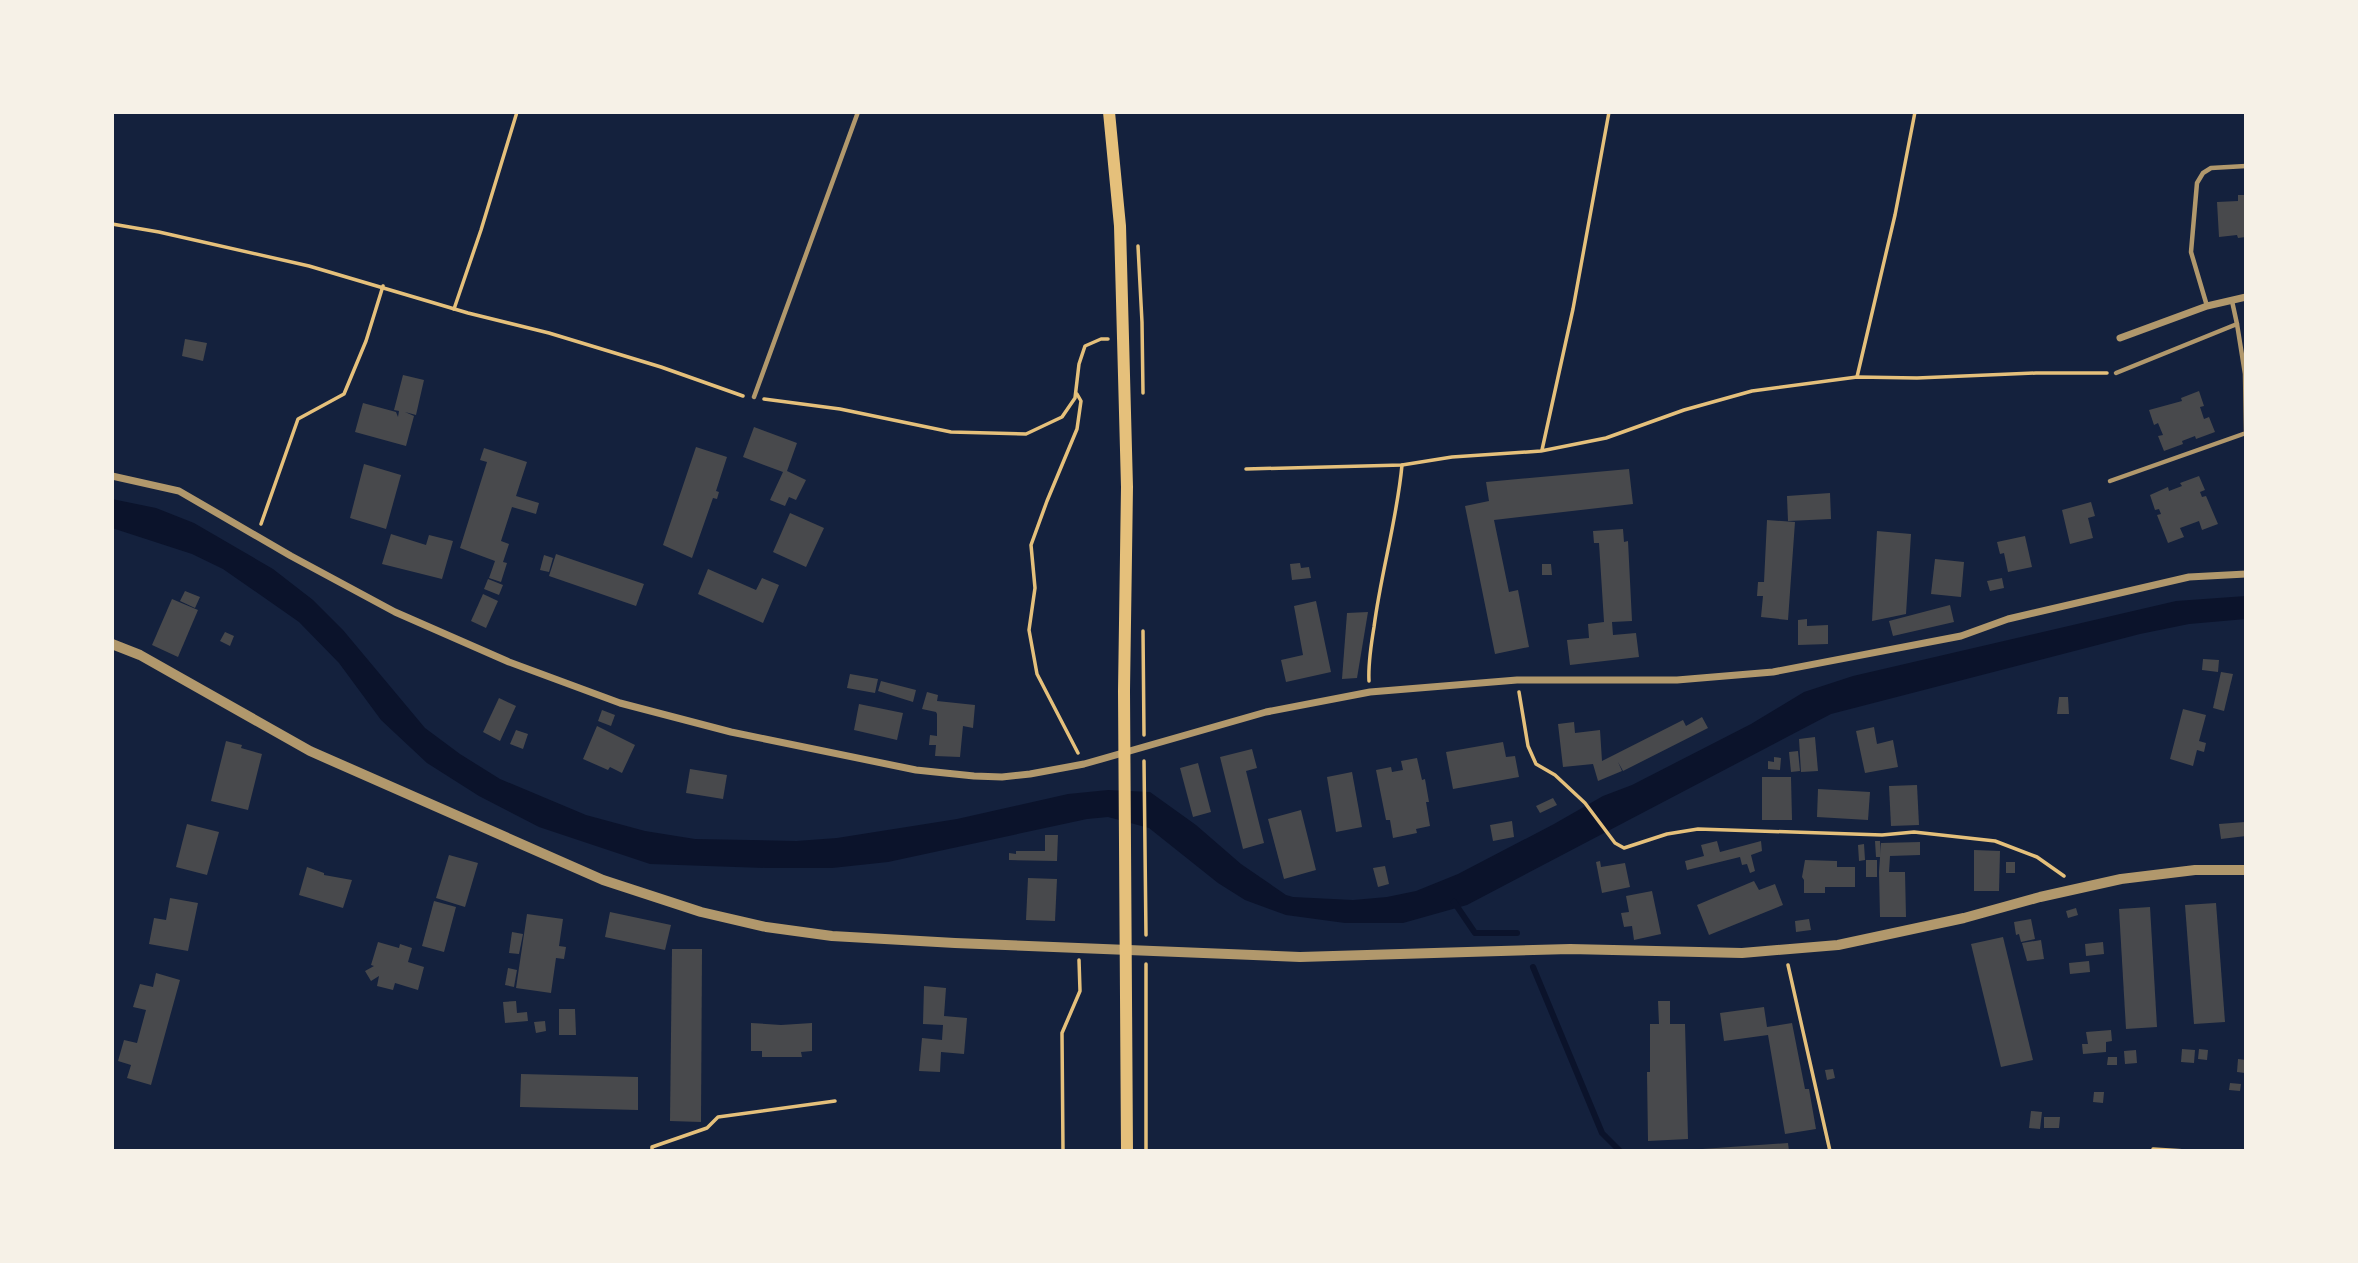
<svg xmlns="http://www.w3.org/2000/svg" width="2358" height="1263" viewBox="0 0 2358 1263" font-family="Figtree,sans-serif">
  <rect width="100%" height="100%" fill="#14213d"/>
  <polygon fill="#0b132b" points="112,499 156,508 194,523 273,569 313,600 343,630 425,728 460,754 500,779 586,815 645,831 695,839 796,841 837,838 957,819 1068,794 1108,790 1150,792 1196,825 1241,864 1286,895 1293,897 1353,900 1387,897 1416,891 1458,874 1554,824 1603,796 1632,785 1751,724 1804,692 1853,676 2176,601 2246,596 2246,619 2189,624 2140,634 1831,714 1467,905 1403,923 1345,923 1286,915 1245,900 1218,883 1149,828 1108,817 1087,819 888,862 832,868 766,868 650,864 539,827 479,796 427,763 381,720 339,663 299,622 223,569 192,554 112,528"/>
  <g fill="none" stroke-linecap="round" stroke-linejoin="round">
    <g stroke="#0b132b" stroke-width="6">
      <polyline points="1454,902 1475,933 1517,933"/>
      <polyline points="1533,967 1602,1133 1620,1151"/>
    </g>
  </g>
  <g fill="#48494c">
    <polygon points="2238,195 2246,195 2246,237 2238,238 2237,235 2219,237 2217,202 2238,201"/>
    <polygon points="185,339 207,343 203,361 182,356"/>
    <polygon points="403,375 424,380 416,415 405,412 414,416 406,446 355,432 363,403 396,412 398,417 399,411 394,410"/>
    <polygon points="2199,391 2204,406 2200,407 2204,419 2209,417 2215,432 2196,439 2195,436 2182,441 2183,444 2164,451 2158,436 2163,435 2158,423 2154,425 2149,410 2182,401 2181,398"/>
    <polygon points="754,427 797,443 787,471 806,480 796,500 789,497 785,506 770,500 783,472 743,457"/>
    <polygon points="696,447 727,457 716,491 719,492 717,499 713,498 692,558 663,545"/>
    <polygon points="484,448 527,462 516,496 539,503 536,514 512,507 501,541 509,544 503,562 507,563 501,582 489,578 495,561 460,548 487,462 480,460"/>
    <polygon points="364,464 401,475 386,529 350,518"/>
    <polygon points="1629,469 1633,504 1494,520 1509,592 1518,590 1529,647 1495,654 1465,506 1489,501 1486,482"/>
    <polygon points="2199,476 2205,490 2200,492 2202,497 2206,496 2218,524 2202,530 2199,521 2180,528 2184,537 2168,543 2157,515 2161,514 2159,509 2155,510 2150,495 2168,487 2169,491 2182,486 2180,483"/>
    <polygon points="1830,493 1831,519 1788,521 1787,496"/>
    <polygon points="2091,502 2095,516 2088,518 2093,538 2070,544 2062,510"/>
    <polygon points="790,513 824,528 806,567 773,552"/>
    <polygon points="1767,520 1795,522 1788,620 1761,617 1763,596 1757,596 1758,582 1764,582"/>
    <polygon points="1623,529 1624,542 1628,541 1632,621 1612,622 1613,635 1636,633 1639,657 1570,665 1567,640 1589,638 1588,624 1604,622 1599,543 1594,543 1593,531"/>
    <polygon points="1877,531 1911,534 1906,614 1872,621"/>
    <polygon points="391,534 426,545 429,535 453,541 442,579 382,564"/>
    <polygon points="2025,536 2032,567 2008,572 2004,553 2000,554 1997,542"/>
    <polygon points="556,554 644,584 636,606 549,576"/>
    <polygon points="544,555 553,558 549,572 540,570"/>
    <polygon points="1935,559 1964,562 1961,597 1931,594"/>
    <polygon points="1300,563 1301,568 1309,567 1311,578 1292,580 1290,564"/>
    <polygon points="1542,564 1551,564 1552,575 1542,575"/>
    <polygon points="708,569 756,590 762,578 779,585 763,623 698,594"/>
    <polygon points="2002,578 2004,588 1990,591 1987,581"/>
    <polygon points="488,579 503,585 499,595 484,589"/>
    <polygon points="185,591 200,597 195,608 180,601"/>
    <polygon points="483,594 498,601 486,628 471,621"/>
    <polygon points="172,599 198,610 178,657 152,645"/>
    <polygon points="1316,601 1331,672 1286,682 1281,660 1303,655 1294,606"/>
    <polygon points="1950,605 1954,622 1893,636 1889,621"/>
    <polygon points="1368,612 1357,678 1342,679 1347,613"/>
    <polygon points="1807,619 1807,626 1828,625 1828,644 1798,645 1798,620"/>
    <polygon points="225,632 234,636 230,646 220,641"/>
    <polygon points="2203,659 2219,660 2218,672 2202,670"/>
    <polygon points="2221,672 2233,674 2224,711 2213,708"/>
    <polygon points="850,674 878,679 875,693 847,688"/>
    <polygon points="881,681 916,690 913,702 878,691"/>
    <polygon points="927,692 938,695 937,701 975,705 973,728 963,726 960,757 935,756 936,745 929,745 930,735 937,736 937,714 936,712 922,709"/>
    <polygon points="2059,697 2068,697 2069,714 2057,714"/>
    <polygon points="499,698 516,706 500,741 483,732"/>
    <polygon points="859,704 903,713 897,740 854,730"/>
    <polygon points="2183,709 2206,715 2199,741 2206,743 2204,752 2197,750 2193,766 2170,759"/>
    <polygon points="602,710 615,715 611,726 598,721"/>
    <polygon points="1702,717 1708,728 1623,771 1618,762 1622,771 1598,781 1593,764 1563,767 1558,724 1574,722 1575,733 1600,730 1602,761 1683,720 1686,726"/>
    <polygon points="597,726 635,745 622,773 610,767 608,770 583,759"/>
    <polygon points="1874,727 1877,744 1893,740 1898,767 1865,773 1856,731"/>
    <polygon points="516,730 528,734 523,749 510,744"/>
    <polygon points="1815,737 1818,771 1801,772 1799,739"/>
    <polygon points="226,741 242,745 241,748 262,754 248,810 211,801"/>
    <polygon points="1503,742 1506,757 1515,756 1519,777 1453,789 1446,752"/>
    <polygon points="1252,749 1257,768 1246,771 1264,843 1243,849 1220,757"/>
    <polygon points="1798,751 1800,771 1791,772 1789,752"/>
    <polygon points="1774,757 1781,758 1780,770 1768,769 1768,761 1774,762"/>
    <polygon points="1417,758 1422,780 1425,779 1429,802 1426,802 1430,826 1416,829 1417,833 1393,838 1390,820 1386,820 1376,770 1391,767 1392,772 1403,770 1401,761"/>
    <polygon points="1198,763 1211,812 1193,817 1180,768"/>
    <polygon points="690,769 727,775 723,799 686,793"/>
    <polygon points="1352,772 1362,827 1336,832 1327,777"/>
    <polygon points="1762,777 1791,777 1792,820 1762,820"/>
    <polygon points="1917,785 1919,825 1891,826 1889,786"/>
    <polygon points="1818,789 1870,792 1868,820 1817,817"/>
    <polygon points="1553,798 1557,805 1540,813 1536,806"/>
    <polygon points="1301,810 1316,870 1284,879 1268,819"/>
    <polygon points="1512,821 1514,837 1493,841 1490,825"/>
    <polygon points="2245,822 2246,836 2221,839 2219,824"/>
    <polygon points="187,824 219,832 207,875 176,867"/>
    <polygon points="1045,835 1058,835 1057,861 1009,860 1009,853 1016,854 1016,851 1045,851"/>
    <polygon points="1717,841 1720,852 1761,841 1762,851 1751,855 1755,871 1750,873 1747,864 1742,865 1740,857 1687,870 1685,861 1704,856 1701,845"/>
    <polygon points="1875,841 1880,841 1881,857 1876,857"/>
    <polygon points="1920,842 1920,855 1890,856 1889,872 1905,872 1906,917 1880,917 1879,872 1881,843"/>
    <polygon points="1864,844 1865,860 1859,861 1858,845"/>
    <polygon points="1974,850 2000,851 1999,891 1974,891"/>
    <polygon points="449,855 478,863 465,907 436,898"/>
    <polygon points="1805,860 1837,861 1837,867 1855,867 1855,887 1825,887 1825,893 1804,893 1804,880 1802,877"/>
    <rect x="1866" y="860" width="11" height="17"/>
    <polygon points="1600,861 1601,867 1625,863 1630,887 1602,893 1596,862"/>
    <rect x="2006" y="862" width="9" height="11"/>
    <polygon points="1385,866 1389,884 1378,887 1373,868"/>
    <polygon points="307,867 324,873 324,875 352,880 343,908 299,895"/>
    <polygon points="1028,878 1057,879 1055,921 1026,920"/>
    <polygon points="1754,881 1759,890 1775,884 1783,905 1709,935 1697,905"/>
    <polygon points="1652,891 1661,934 1634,940 1632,926 1624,927 1621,913 1629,912 1626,896"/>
    <polygon points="170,898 198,903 188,951 149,944 154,918 166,920"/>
    <polygon points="434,901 456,907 444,952 422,946"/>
    <polygon points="2216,903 2225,1022 2194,1024 2185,905"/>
    <polygon points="2150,907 2157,1027 2126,1029 2119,909"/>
    <polygon points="2076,908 2078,915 2068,918 2066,911"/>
    <polygon points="610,912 671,925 665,950 605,937"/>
    <polygon points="527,914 563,919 559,946 566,947 564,959 556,958 551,993 516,988"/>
    <polygon points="1809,919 1811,930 1796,932 1795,921"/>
    <polygon points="2031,919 2035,939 2021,942 2019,934 2016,935 2014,922"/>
    <polygon points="512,932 523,934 519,954 509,953"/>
    <polygon points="2003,937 2033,1060 2001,1067 1971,944"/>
    <polygon points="2041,940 2044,959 2027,961 2022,943"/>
    <polygon points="378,942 399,948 400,944 412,948 408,962 424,967 418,990 395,983 393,990 377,986 379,976 371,981 365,971 374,966 371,965"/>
    <polygon points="2103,942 2104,954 2086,956 2085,944"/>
    <polygon points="672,949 702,949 701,1122 670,1121"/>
    <polygon points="2089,961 2090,972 2070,974 2069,963"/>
    <polygon points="508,968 517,970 514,987 505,985"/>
    <polygon points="156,973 180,980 151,1085 127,1078 131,1065 118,1061 124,1040 137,1043 146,1010 133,1007 140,984 153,987"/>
    <polygon points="924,986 946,988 944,1016 967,1018 964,1054 941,1052 940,1072 919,1071 922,1038 942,1040 943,1025 923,1024"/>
    <polygon points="516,1001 517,1013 527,1012 528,1021 505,1023 503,1002"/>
    <polygon points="1658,1001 1670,1001 1670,1024 1685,1024 1688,1139 1648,1141 1647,1072 1650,1072 1650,1024 1659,1024"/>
    <polygon points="1764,1007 1767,1027 1792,1023 1805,1089 1809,1089 1816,1129 1785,1134 1768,1035 1724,1041 1720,1013"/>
    <polygon points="559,1009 575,1009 576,1035 559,1035"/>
    <polygon points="545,1021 546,1031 536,1033 534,1022"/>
    <polygon points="751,1023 781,1025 812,1023 812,1051 801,1052 802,1057 762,1057 762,1051 751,1051"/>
    <polygon points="2111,1030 2112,1041 2106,1042 2106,1052 2083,1054 2082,1044 2088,1044 2086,1032"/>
    <polygon points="2182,1049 2195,1050 2194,1063 2181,1062"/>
    <polygon points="2199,1049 2208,1050 2207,1060 2198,1059"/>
    <polygon points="2136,1050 2137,1063 2125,1064 2124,1051"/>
    <polygon points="2108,1057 2117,1057 2117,1065 2107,1065"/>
    <polygon points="2238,1059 2246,1060 2245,1073 2237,1072"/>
    <polygon points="1833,1069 1835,1078 1827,1080 1825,1070"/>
    <polygon points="521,1074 638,1077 638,1110 520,1107"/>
    <polygon points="2230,1083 2241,1084 2240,1091 2229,1090"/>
    <polygon points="2094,1092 2104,1092 2103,1103 2093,1102"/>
    <polygon points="2031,1111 2042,1112 2040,1129 2029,1128"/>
    <polygon points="2044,1117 2060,1117 2059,1128 2044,1128"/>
    <polygon points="1788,1143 1789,1151 1702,1151 1702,1149"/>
  </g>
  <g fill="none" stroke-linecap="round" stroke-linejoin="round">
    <g stroke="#e5c07b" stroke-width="3.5">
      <polyline points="112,224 159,232 309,266 468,313 549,333 661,367 743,396"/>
      <polyline points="1138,246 1142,322 1143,393"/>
      <polyline points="454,309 481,230 517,112"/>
      <polyline points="1857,377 1895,215 1915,112"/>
      <polyline points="1077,394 1081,401 1077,429 1047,501 1031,545 1035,588 1029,630 1037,674 1078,753"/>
      <polyline points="764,399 840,409 951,432 1026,434 1062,417 1075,398 1079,364 1085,346 1101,339 1108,339"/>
      <polyline points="1542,450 1573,309 1609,112"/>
      <polyline points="1246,469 1402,465 1452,457 1541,451 1606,438 1684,410 1752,391 1857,377 1917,378 2036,373 2107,373"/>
      <polyline points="261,524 298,419 344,394 366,341 383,286"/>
      <polyline points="1143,631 1144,735"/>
      <path d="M 1369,681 C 1368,663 1371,645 1374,627 C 1381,572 1397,520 1402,465"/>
      <polyline points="1519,692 1528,746 1536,764 1555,775 1585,803 1615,843 1624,848 1667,834 1698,829 1882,835 1914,832 1995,841 2037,857 2064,876"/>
      <polyline points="1144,761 1146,935"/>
      <polyline points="1788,965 1830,1151"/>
      <polyline points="2153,1149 2186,1151"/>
      <polyline points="652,1151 652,1147 707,1128 718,1117 835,1101"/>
      <polyline points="1063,1151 1062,1033 1080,991 1079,960"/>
      <polyline points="1146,1151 1146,964"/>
    </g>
    <g stroke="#b1986c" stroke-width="4.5">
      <polyline points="2232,301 2237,324"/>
      <polyline points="2207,306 2191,252 2197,183 2203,173 2211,168 2246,166"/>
      <polyline points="2116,373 2237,324 2245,374 2246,431"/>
      <polyline points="754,397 858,112"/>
      <polyline points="2110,481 2246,433"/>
    </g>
    <g stroke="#b1986c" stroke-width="7">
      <polyline points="2120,338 2207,306 2246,297"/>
      <polyline points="112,476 179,491 291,556 395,612 509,662 620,703 731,732 916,770 974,776 1002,777 1030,774 1084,764 1266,712 1370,692 1517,680 1677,680 1773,672 1961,636 2008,619 2189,577 2246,574"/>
    </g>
    <polyline stroke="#b1986c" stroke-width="10" points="112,644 140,655 310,751 603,880 701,912 766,927 832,936 955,943 1300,957 1570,949 1742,953 1838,945 1964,918 2040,897 2121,879 2195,870 2246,870"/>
    <polyline stroke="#e5c07b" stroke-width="12" points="1109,112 1120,226 1127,487 1124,691 1127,1151"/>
  </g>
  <rect width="2358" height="1263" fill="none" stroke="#f6f1e7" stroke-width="228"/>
</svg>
